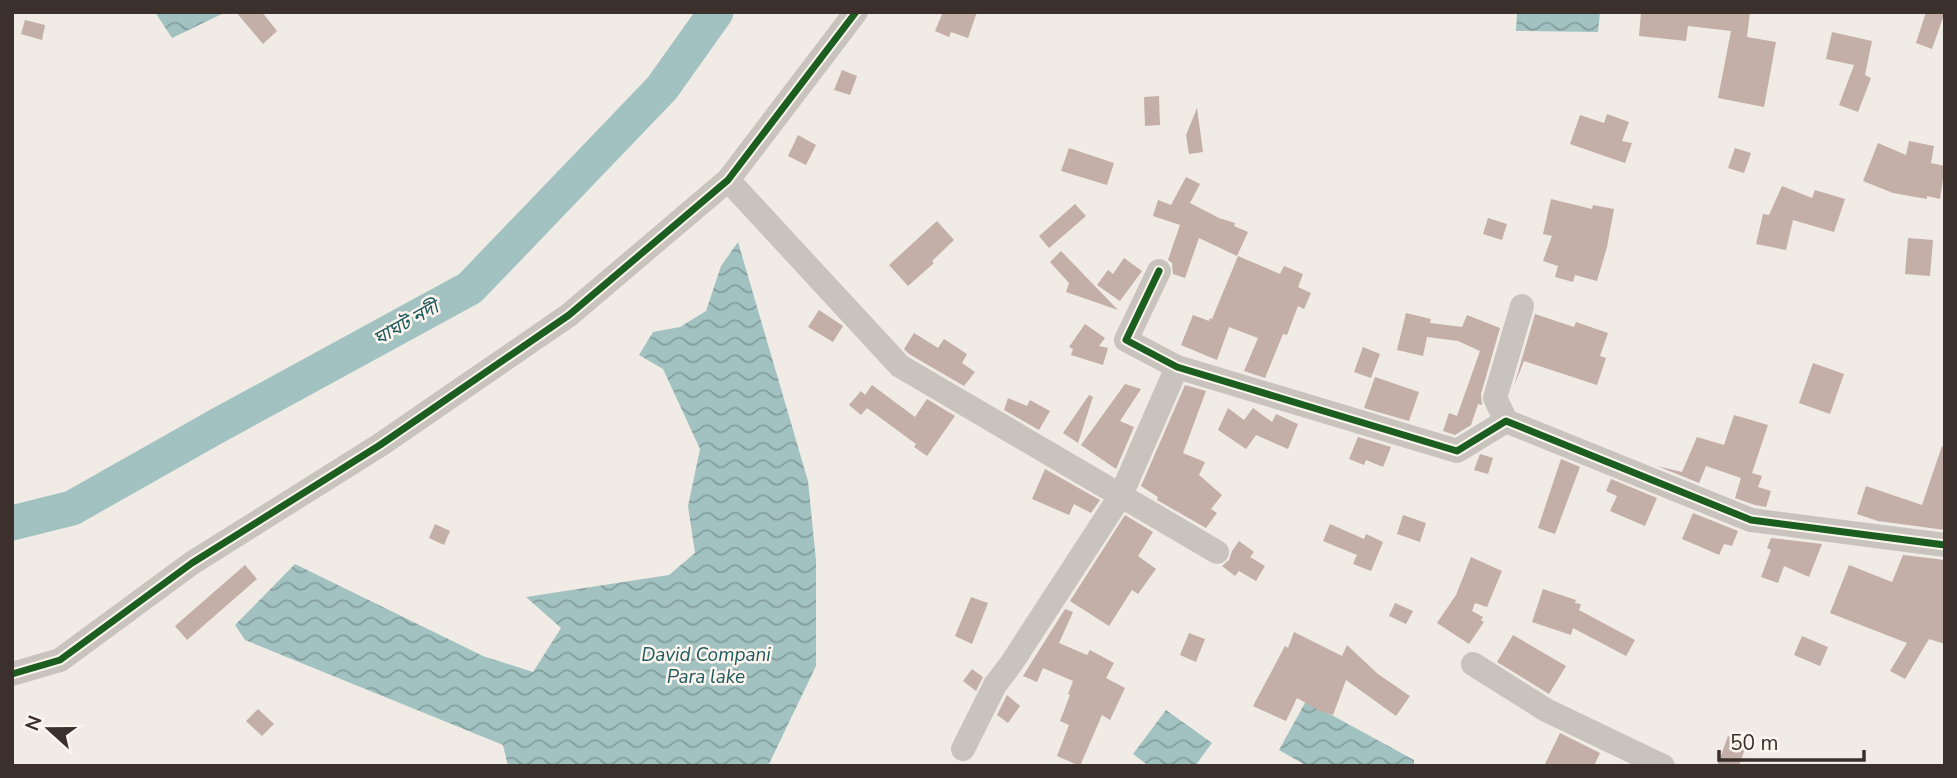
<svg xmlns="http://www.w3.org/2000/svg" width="1957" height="778" viewBox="0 0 1957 778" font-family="'Nunito Sans','Noto Sans Bengali',sans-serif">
  <defs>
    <pattern id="water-waves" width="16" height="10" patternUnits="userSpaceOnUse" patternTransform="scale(1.75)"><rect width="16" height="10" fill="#a1c2c1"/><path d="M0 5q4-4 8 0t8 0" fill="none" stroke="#849e9d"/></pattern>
  </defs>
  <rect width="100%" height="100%" fill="#f0ebe5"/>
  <g fill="url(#water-waves)">
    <polygon points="155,12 226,12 172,38"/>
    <polygon points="1517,12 1600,12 1598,32 1516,31"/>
    <polygon points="738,242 808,481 816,560 816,666 768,766 508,766 503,745 245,640 235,625 295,564 483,656 533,672 561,628 526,597 669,575 695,553 688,506 700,449 663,369 639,355 653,332 680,327 706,311 721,266"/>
    <polygon points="1306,701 1414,760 1414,766 1307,766 1279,750"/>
    <polygon points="1166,710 1212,743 1195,766 1149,766 1133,754"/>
  </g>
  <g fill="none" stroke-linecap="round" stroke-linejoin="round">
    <polyline stroke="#a1c2c1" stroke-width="35" points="12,523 72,508 217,426 470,288 662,88 716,12"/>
  </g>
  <g fill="#c3afa7">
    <polygon points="236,12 262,12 277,31 263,44"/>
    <polygon points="943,12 977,12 968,38 951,32 949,37 935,31"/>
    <polygon points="1641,12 1750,12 1747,37 1776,42 1764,107 1718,98 1731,31 1688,26 1686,41 1639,36"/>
    <polygon points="1926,12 1945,12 1932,49 1916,43"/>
    <polygon points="25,20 45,25 42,40 21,34"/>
    <polygon points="1832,32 1872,41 1865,75 1871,78 1858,112 1839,105 1854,65 1826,59"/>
    <polygon points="842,70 857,76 850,95 834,90"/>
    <polygon points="1159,96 1160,125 1145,126 1144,97"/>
    <polygon points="1197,108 1203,152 1189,154 1186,135"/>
    <polygon points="1607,114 1629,122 1622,141 1632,143 1625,163 1570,144 1580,115 1604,123"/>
    <polygon points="798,135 816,145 806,165 788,156"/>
    <polygon points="1909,141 1934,146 1931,163 1945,166 1940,199 1927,196 1927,199 1893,193 1863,181 1878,143 1906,155"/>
    <polygon points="1069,148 1114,163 1107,185 1061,171"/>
    <polygon points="1735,148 1751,153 1744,173 1728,168"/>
    <polygon points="1186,177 1200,184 1190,203 1219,218 1235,223 1234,226 1248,232 1237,256 1199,238 1185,278 1173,274 1172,263 1168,260 1180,225 1153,216 1158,200 1171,205"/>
    <polygon points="1782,186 1812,198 1815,190 1845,199 1834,232 1793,220 1786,250 1756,244 1763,214 1769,215"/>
    <polygon points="1551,199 1592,209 1593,205 1614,209 1607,247 1597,281 1575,275 1573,282 1555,277 1558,266 1543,261 1552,236 1543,234"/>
    <polygon points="1075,204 1086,216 1049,248 1039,236"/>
    <polygon points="1488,218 1507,224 1502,240 1483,234"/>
    <polygon points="937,221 954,240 932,261 934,263 908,286 889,265"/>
    <polygon points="1908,238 1933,240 1930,276 1905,274"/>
    <polygon points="1061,251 1118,310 1066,292 1069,283 1050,262"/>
    <polygon points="1238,256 1280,274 1284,266 1303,274 1298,287 1311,293 1304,309 1298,306 1287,335 1283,334 1265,378 1244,371 1258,338 1229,327 1217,360 1181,345 1193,315 1209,321 1210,318 1212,319"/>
    <polygon points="1124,258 1142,271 1120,301 1097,285 1108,270 1113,274"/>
    <polygon points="819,310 843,326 833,342 808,327"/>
    <polygon points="1406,313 1431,319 1430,323 1462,327 1467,315 1500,328 1481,394 1482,405 1478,404 1471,425 1455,435 1443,431 1449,413 1457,416 1480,351 1458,341 1427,337 1423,356 1397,350"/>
    <polygon points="1535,314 1574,327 1576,322 1608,333 1600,356 1606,358 1597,385 1524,361 1514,386"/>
    <polygon points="1085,324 1105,338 1099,346 1108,348 1103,365 1071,355 1073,349 1069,347"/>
    <polygon points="914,333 938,348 944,339 967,354 962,363 975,372 964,386 909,354 904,349"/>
    <polygon points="1363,347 1380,354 1371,378 1354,372"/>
    <polygon points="1813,363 1844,374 1830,414 1799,403"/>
    <polygon points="1375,377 1419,392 1409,421 1364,408"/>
    <polygon points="1125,384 1141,389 1120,421 1134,427 1116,469 1081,445"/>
    <polygon points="872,385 915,417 927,399 955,416 927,456 914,447 916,444 867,408 861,415 849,405 861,391 865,395"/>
    <polygon points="1185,385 1206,391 1183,453 1205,462 1199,475 1222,495 1211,509 1217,513 1206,528 1157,500 1158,497 1141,486"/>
    <polygon points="1089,395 1093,397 1078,443 1063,433"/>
    <polygon points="1008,398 1027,406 1030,400 1050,411 1039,430 1004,410"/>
    <polygon points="1228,408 1244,420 1253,408 1272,422 1276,414 1298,424 1288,449 1256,435 1246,449 1218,430"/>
    <polygon points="1734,415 1768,425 1752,473 1762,476 1758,487 1771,491 1766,507 1755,505 1735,498 1741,478 1706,466 1699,483 1657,466 1682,472 1697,437 1724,445"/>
    <polygon points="1358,437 1391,447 1383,467 1366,460 1364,465 1349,459"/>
    <polygon points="1942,446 1945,447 1945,530 1878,521 1857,514 1866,486 1922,505"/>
    <polygon points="1480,454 1493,458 1488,474 1474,470"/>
    <polygon points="1561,459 1580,467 1555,534 1538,528"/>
    <polygon points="1045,469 1100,500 1091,513 1074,504 1069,515 1032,499"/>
    <polygon points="1611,479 1657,498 1645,526 1610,511 1617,496 1606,491"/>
    <polygon points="1693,513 1738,531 1732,546 1724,544 1719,555 1682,539"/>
    <polygon points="1125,515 1153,532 1138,556 1156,569 1138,594 1132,590 1109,626 1070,601"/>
    <polygon points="1403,515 1426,523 1420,542 1397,534"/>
    <polygon points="435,524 450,531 444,545 429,538"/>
    <polygon points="1330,524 1364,539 1366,534 1383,542 1371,571 1353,564 1357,555 1323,541"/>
    <polygon points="1771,538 1822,544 1809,577 1784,566 1778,583 1761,577 1771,550 1767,548"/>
    <polygon points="1239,541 1254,552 1250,557 1265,566 1256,581 1239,571 1235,576 1222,566 1229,560 1232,551"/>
    <polygon points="1903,555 1945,560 1945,644 1929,639 1905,679 1890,671 1907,643 1830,613 1849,565 1892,582"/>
    <polygon points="1471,557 1502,571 1487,607 1475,603 1472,611 1483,617 1481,620 1484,622 1469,644 1437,623 1456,595"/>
    <polygon points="245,565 257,579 187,640 175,626"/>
    <polygon points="1543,589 1576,600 1575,603 1581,604 1579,610 1635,640 1626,656 1573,628 1571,635 1532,622"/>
    <polygon points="971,597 988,603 972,644 955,636"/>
    <polygon points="1395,603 1413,611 1406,624 1389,616"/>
    <polygon points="1065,609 1073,612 1059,643 1087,655 1090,650 1114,663 1106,678 1125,688 1110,720 1102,715 1080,766 1057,756 1069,725 1060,721 1070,695 1068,694 1073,681 1043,668 1037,682 1023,676"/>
    <polygon points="1294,632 1342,656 1347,645 1378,674 1410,696 1396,716 1346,680 1333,715 1320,711 1297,698 1286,721 1253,706 1285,646 1288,648"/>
    <polygon points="1189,633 1205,639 1196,662 1180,655"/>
    <polygon points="1513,635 1566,666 1549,694 1497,662"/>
    <polygon points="1802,636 1828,647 1820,666 1794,655"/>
    <polygon points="972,669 983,677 976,691 963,681"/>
    <polygon points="1007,695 1020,706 1008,723 997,715"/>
    <polygon points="258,709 274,724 262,736 246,721"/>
    <polygon points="1560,733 1600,753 1594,766 1544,766"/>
    <polygon points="1728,736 1747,743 1739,766 1717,766"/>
  </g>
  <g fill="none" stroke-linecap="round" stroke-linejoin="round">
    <g stroke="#c9c3be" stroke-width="24">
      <polyline points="728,180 900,366 1217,552"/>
      <polyline points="1159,271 1126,340 1177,367 1457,451 1506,421 1751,520 1945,545"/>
      <polyline points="1506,421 1495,398 1522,306"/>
      <polyline points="1473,664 1546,710 1663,766"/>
      <polyline points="12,674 60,660 192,563 380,445 569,315 728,180 856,12"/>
      <polyline points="963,749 995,685 1011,664 1121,495 1177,367"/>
    </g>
    <defs>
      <g id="cycleway">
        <polyline points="1159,271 1126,340 1177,367 1457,451 1506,421 1751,520 1945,545"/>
        <polyline points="12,674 60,660 192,563 380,445 569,315 728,180 856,12"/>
      </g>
    </defs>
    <use href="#cycleway" stroke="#fbf5ee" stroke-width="11"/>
    <use href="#cycleway" stroke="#1b5e20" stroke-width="7"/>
  </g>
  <g text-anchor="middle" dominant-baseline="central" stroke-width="5" stroke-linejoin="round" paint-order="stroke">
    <g font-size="19" font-style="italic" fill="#1f5a5e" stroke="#fbf5ee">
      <text transform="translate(406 323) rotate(-29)">ঘাঘট নদী</text>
      <text x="706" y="655">David Compani<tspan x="706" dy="22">Para lake</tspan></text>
    </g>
  </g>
  <rect width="1957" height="778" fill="none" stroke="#3b302b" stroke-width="28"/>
  <g transform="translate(49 729) rotate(291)" stroke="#fbf5ee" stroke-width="5" paint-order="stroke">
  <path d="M0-5L12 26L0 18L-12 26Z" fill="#3b302b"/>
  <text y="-10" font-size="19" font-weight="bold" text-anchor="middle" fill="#3b302b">N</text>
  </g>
  <path d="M1719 750v10h145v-10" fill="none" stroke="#3b302b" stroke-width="3.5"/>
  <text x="1730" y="750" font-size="21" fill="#3b302b" stroke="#fbf5ee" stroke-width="5" paint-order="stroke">50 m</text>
</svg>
